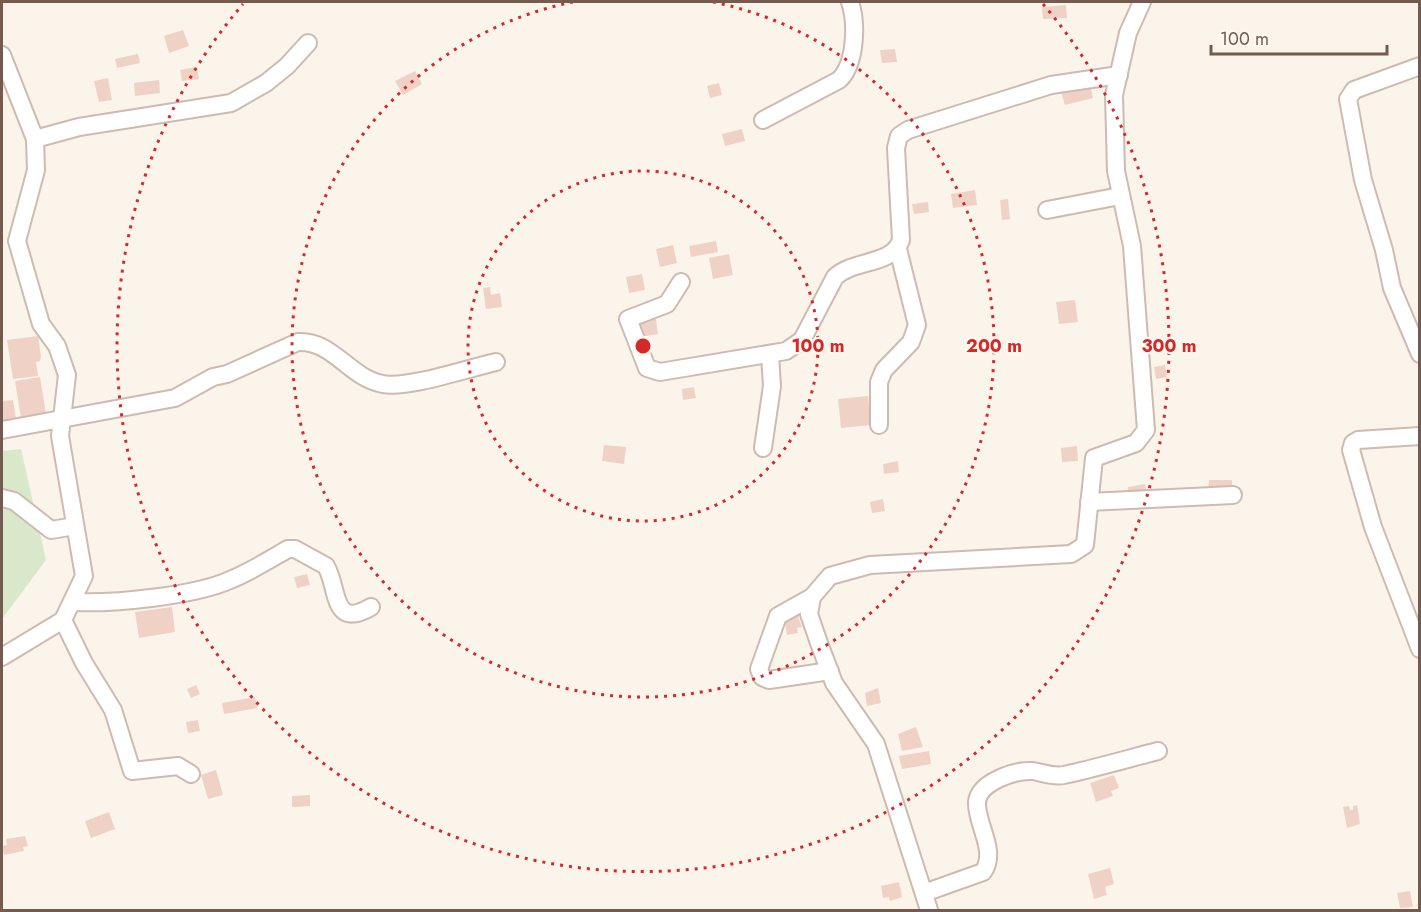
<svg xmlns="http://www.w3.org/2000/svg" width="1421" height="912" viewBox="0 0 1421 912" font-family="Jost,sans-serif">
  <rect width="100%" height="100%" fill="#fbf4eb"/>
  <polygon fill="#d9e8ca" points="21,449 46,560 2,619 2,451"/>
  <g fill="#efd2c5">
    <polygon points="1066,5 1067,18 1043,19 1042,7"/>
    <polygon points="183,30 189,46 169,53 164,36"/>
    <polygon points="895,49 897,62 882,63 880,50"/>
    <polygon points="138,54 140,63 117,68 115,59"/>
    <polygon points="197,67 199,79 182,81 180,70"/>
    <polygon points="415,71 422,84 403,95 395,81"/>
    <polygon points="108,78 112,100 99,102 94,81"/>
    <polygon points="159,80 160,93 135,96 134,83"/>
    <polygon points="719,83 722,95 710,98 707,86"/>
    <polygon points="1090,85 1093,98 1065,105 1061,92"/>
    <polygon points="742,129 745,141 725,146 722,134"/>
    <polygon points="975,190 977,205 953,208 951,194"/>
    <polygon points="1008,199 1010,219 1002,220 1000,200"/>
    <polygon points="928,202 929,212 914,214 912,204"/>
    <polygon points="716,241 718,252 691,257 689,246"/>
    <polygon points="673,245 677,263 660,267 656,249"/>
    <polygon points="729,254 733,275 713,279 709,258"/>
    <polygon points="642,274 645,290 629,293 626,277"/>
    <polygon points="490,287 491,295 500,293 502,307 486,309 483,288"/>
    <polygon points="1075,300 1078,322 1059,324 1056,302"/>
    <polygon points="655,312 658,334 634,338 634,316"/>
    <polygon points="38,336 41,357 40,361 36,362 38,376 13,379 7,340"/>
    <polygon points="1165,365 1167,377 1156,379 1154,367"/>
    <polygon points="40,377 46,414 21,418 15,381"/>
    <polygon points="694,387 696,398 683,400 682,389"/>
    <polygon points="868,396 871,425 841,428 838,399"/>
    <polygon points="13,400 16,419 2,421 2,401"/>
    <polygon points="604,445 626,447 624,464 602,461"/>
    <polygon points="1077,446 1078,461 1062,462 1061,448"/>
    <polygon points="898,461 899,472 884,474 883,464"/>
    <polygon points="1209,480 1232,480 1232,493 1208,492"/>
    <polygon points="1145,484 1147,496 1129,498 1128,487"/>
    <polygon points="883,499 885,511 872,513 870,502"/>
    <polygon points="307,574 310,585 297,588 294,577"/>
    <polygon points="172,607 175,632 139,638 135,612"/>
    <polygon points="799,610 800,616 798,617 802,627 797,628 798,633 787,635 784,616"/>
    <polygon points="196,685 200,694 191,698 187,689"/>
    <polygon points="878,688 881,703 867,706 865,693"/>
    <polygon points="255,697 257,708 224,714 222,703"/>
    <polygon points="198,720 200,731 188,733 186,722"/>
    <polygon points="916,727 923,747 902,751 898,734"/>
    <polygon points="929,751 931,764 902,769 899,756"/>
    <polygon points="216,770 223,795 208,799 201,775"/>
    <polygon points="1114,775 1119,788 1111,791 1113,796 1096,802 1090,783"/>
    <polygon points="310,795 310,806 292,807 292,796"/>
    <polygon points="1357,805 1360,824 1347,828 1343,807 1349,806 1350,810 1353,810 1353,806"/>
    <polygon points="109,812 115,829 91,838 85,821"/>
    <polygon points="25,836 28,846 23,847 24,851 4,855 2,846 7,845 6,839"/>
    <polygon points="1110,868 1114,884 1105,887 1107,895 1094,899 1088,874"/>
    <polygon points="899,882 902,897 890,901 889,897 883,898 881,886"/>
    <polygon points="1410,891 1413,907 1400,908 1397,893"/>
  </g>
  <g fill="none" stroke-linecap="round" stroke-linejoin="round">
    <defs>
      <g id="minor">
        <polyline points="2,55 35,139 36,170 17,241 41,324 57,346 67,375 60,436 84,576 63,620 2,657"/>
        <polyline points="1420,66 1354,90 1348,99 1363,180 1384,250 1392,288 1420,354"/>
        <path d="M 763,120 L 839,80 C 856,64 857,23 850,2"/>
        <polyline points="35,139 79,127 231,103 266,83 287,66 308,43"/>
        <polyline points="1047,210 1120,196"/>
        <path d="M 681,282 L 667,304 L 628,319 L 647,368 L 660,372 L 786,351 L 802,340 L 835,277 C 854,259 892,266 901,240 L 896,148 L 899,136 L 908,130 L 1051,85 L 1119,75"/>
        <polyline points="879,425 879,382 884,370 911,342 917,325 898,249"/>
        <path d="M 2,430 L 175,398 L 213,377 L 227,374 L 298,342 C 333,340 349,378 383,384 C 407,389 469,368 496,362"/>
        <polyline points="1420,436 1358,440 1353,443 1351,450 1373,527 1420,649"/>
        <polyline points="763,448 772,386 770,355"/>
        <polyline points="2,498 14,501 51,530 75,526"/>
        <polyline points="1089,502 1233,495"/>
        <polyline points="812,597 778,616 759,669 762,677 769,680 830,671"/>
        <path d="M 74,602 C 112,604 195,596 230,580 C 250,572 269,560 288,549 L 295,549 L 326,566 C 339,588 331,630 371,607"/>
        <polyline points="63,620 84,663 113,710 132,771 178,766 191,774"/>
        <path d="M 924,893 L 983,872 C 998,851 976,825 977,802 C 979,782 1015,770 1033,771 C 1044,773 1052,777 1064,775 C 1096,768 1127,759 1158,751"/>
        <polyline points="929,910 876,744 834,683 819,643 809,614 812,597 830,576 870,565 1071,554 1085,545 1094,458 1136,443 1146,430 1132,246 1116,171 1114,95 1128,33 1142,2"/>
      </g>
    </defs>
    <use href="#minor" stroke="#cdbbb1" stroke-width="20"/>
    <use href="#minor" stroke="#fff" stroke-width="16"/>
  </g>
  <g fill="none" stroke="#d62828" stroke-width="3" stroke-dasharray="3 6">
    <circle cx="643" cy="346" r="175"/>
    <path d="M713 2A351 351 0 1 1 573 2"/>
    <path d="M1043 4A526 526 0 1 1 243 4"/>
  </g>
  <circle cx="643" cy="346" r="9" fill="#d62828" stroke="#fef8f1" stroke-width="3"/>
  <g font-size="18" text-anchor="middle" font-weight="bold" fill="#d62828" stroke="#fef8f1" stroke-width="4.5" stroke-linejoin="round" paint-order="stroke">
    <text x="818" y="352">100 m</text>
    <text x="994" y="352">200 m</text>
    <text x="1169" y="352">300 m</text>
  </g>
  <rect width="1421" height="912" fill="none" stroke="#755a4f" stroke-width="6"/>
  <path d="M1211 45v9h176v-9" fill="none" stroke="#755a4f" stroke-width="3"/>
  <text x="1220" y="45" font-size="18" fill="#755a4f" stroke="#fef8f1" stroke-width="4.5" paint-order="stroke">100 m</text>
</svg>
